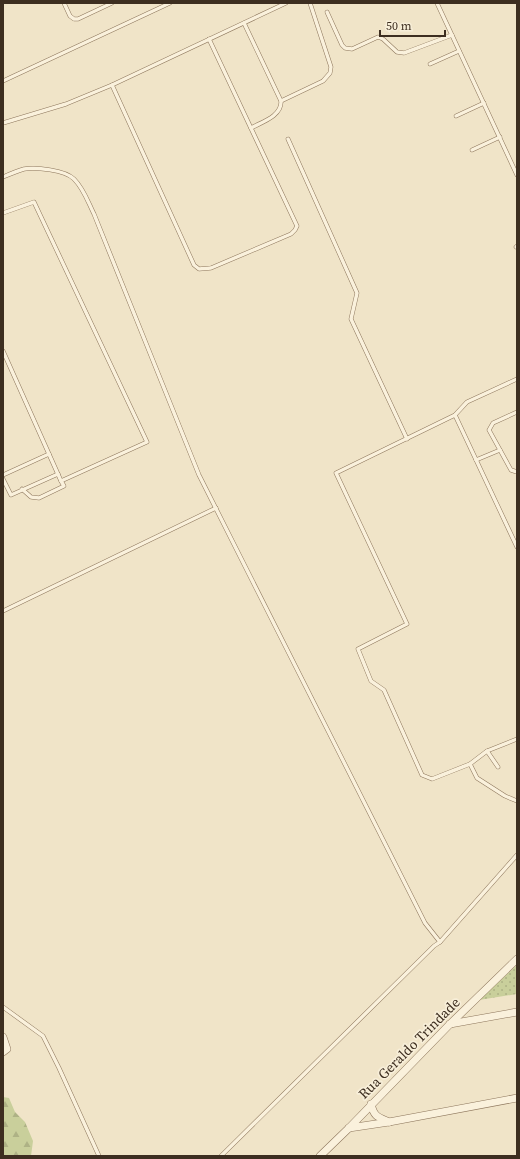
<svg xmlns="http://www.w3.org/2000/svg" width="520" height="1159" viewBox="0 0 520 1159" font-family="'Source Serif 4',serif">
  <defs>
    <pattern id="grass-dots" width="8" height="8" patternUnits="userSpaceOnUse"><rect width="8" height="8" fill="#c9cf9b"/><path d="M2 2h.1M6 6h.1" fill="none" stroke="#aeb285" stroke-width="1.8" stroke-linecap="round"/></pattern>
    <pattern id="forest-firs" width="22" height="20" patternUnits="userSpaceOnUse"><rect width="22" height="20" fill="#c9cf9b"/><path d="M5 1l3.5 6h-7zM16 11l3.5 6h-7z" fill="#aeb285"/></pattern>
  </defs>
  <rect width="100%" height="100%" fill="#f0e4c8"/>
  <polygon fill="url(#grass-dots)" points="517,965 517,994 479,1000"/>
  <polygon fill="url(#forest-firs)" points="3,1097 9,1098 15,1112 25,1122 33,1141 31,1156 3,1156"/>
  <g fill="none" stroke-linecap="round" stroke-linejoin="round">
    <defs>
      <g id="service">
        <polyline points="64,3 70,16 74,19 78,19 112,3"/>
        <polyline points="437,3 517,175"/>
        <polyline points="327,12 342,45 345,48 352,49 378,37 383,39 397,52 404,53 452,35"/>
        <path d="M 244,23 L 281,101 C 282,116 262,122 251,128"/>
        <polyline points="430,64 459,51"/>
        <polyline points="3,81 170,3"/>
        <polyline points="112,85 194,265 199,269 211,268 291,234 295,230 297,226 209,39"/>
        <polyline points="281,101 323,81 330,73 331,67 310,3"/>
        <polyline points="456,116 484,103"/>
        <polyline points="3,123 66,104 112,85 286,3"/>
        <polyline points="288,139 357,293 351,319 407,439"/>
        <polyline points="472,150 500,137"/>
        <path d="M 3,177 C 10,174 17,171 24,169 C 36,167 65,170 74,179 C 84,189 88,202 94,214 L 199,475 L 425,923 L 440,942"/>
        <polyline points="3,213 34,202 147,442 61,481 3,351"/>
        <polyline points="516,247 517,246"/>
        <polyline points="517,412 493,423 489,430 511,470 517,472"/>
        <polyline points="455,415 467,402 517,379"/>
        <polyline points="476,460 500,450"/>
        <polyline points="3,475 49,454"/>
        <polyline points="3,479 11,495 58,474"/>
        <polyline points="22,489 31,497 39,498 64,486 61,481"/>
        <polyline points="517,547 455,415 336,473 407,624 358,649 371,681 384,690 422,775 432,779 470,764 487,751 517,739"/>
        <polyline points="3,611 216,508"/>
        <polyline points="487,751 498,767"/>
        <polyline points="470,764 477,778 505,796 517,801"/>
        <polyline points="3,1007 43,1036 59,1068 99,1156"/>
        <polyline points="221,1156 434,946 440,942 517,855"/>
      </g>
      <g id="minor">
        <polyline points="450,1024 517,1012"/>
        <polyline points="3,1037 7,1049 3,1052"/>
        <path d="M 371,1104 C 374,1117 378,1117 389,1122"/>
        <polyline points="349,1128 389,1122 517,1098"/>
        <polyline points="320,1156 349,1128 450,1024 517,959"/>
      </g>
    </defs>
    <use href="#service" stroke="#8d765c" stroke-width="4.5"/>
    <use href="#minor" stroke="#8d765c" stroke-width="8"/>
    <use href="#service" stroke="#faf1dc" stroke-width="3.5"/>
    <use href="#minor" stroke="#faf1dc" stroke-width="7"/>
  </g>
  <g text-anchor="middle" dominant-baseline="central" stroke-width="3.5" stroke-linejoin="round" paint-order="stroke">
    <g font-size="14" fill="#3d2e20" stroke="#f7eed8">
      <text transform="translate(409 1048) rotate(-45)">Rua Geraldo Trindade</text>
    </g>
  </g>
  <rect width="520" height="1159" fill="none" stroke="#3d2e20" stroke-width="8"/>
  <path d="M380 30v6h65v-6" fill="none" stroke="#3d2e20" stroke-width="2"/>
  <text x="386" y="30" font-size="12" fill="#3d2e20" stroke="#f7eed8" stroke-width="3" paint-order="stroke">50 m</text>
</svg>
